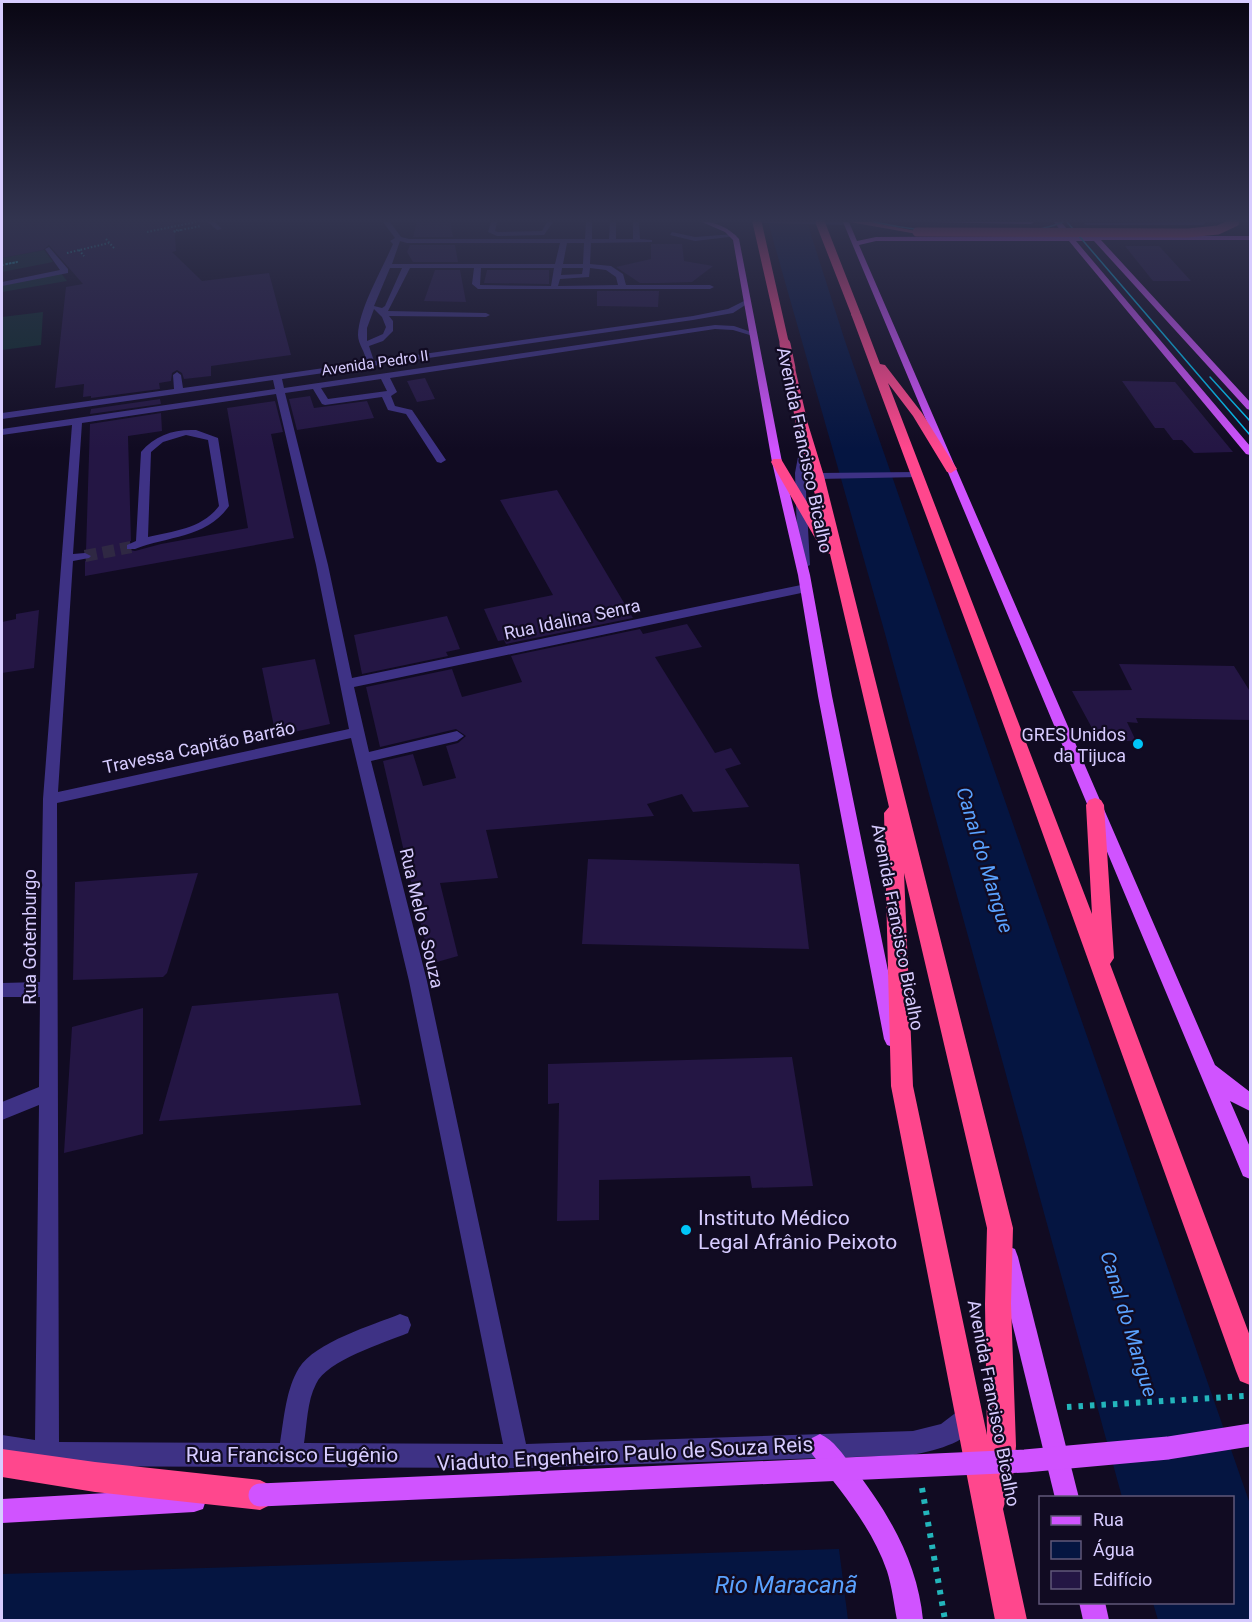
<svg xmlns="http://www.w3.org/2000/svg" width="1252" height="1622" viewBox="0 0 1252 1622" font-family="Roboto,sans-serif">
  <rect width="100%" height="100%" fill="#110b22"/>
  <g fill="#0e2a2c">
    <polygon points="44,250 53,262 2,272 2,258"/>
    <polygon points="61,273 67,281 2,292 2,285"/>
    <polygon points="43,312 41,345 2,350 2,317"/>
  </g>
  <g fill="#051541">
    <polygon points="768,222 807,222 845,341 942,620 1250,1504 1250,1620 1158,1620 1153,1603 1232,1602 1232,1498 1122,1497 884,630"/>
    <polygon points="839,1549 848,1620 2,1620 2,1574"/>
  </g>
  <g fill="#241644">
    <polygon points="2,222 174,222 176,251 172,252 202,281 269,273 291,355 211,366 211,376 184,379 182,373 177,370 172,373 171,381 159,383 160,389 91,398 91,396 83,397 84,384 55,388 66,287 83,284 49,245 43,250 2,258"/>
    <polygon points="417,222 450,222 453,237 413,237"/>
    <polygon points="651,244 682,244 684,261 713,266 692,282 659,283 640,283 616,267 651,259"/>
    <polygon points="410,245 455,245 458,262 413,262 407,252"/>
    <polygon points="1125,246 1159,246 1191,281 1153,281"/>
    <polygon points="435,270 460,270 466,302 424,301"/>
    <polygon points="487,270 549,270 549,284 484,283"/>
    <polygon points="597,291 659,291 658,307 597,306"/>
    <polygon points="425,378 435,399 417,402 407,381"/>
    <polygon points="1122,381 1175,382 1233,452 1194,453 1182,440 1173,440 1164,428 1155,428"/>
    <polygon points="310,396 314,408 367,401 374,418 297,430 289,399"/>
    <polygon points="160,399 161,404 90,414 91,409"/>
    <polygon points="275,401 283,432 271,434 294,538 85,576 85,561 93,556 86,551 90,424 161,413 162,431 128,436 131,541 126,543 125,549 135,551 161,544 248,528 227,408"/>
    <polygon points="557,490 633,618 506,644 504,640 498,641 484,609 553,595 500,500"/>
    <polygon points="39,610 34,668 2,673 2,622 16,619 16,614"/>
    <polygon points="447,616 460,649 446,652 448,656 362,674 354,635"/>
    <polygon points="687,624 702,647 655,657 715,753 731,748 741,764 725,769 749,807 693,812 682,794 647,804 654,816 486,830 498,878 440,883 458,956 430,964 383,761 413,754 423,786 456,778 446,746 458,743 466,736 456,729 380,747 366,687 452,669 462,697 522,682 511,656 640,629 643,634"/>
    <polygon points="315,659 330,724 276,736 262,668"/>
    <polygon points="1119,664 1234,666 1251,693 1251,720 1136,718 1138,723 1127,722 1136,741 1099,741 1072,691 1132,690"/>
    <polygon points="588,859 799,864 809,949 582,944"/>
    <polygon points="198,873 167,973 163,977 73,980 75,882"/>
    <polygon points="338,993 361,1105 159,1121 192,1006"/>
    <polygon points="143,1008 143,1134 64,1153 72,1027"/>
    <polygon points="792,1057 813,1186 752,1188 750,1176 599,1180 599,1220 557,1221 559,1103 548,1104 548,1064"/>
  </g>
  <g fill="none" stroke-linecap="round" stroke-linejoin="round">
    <polyline stroke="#2f2843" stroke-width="12" stroke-dasharray="12 6" stroke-linecap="butt" points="85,556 131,547"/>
    <g stroke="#23b5bb" stroke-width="2" stroke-dasharray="1.5 2" stroke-linecap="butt">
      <polygon points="176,230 181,230 173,232"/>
      <polyline points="181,230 201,226"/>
      <polyline points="147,232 196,222"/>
      <polyline points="106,239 114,248"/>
      <polyline points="79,250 84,256"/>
      <polyline points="67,253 109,243"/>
      <polyline points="2,265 17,262 6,264"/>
    </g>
    <g stroke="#23b5bb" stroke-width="6" stroke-dasharray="4.5 7" stroke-linecap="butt">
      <polyline points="1067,1407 1245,1396"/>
      <polyline points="922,1488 945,1620"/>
    </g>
    <g fill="#3e3285" fill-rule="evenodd">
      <polygon points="208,222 215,222 222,229 217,230"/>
      <path d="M 383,222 L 390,222 L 401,237 L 409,239 L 585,239 L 586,222 L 592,222 L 592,239 L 609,239 L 610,222 L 616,222 L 616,239 L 633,239 L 633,222 L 639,222 L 640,239 L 652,240 L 652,242 L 591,243 L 590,264 L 611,266 L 623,274 L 626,285 L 710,285 L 714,287 L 710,289 L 478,289 L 472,284 L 474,268 L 410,268 L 388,311 L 486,313 L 490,315 L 486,317 L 389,316 L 393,321 L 393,331 L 383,341 L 369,346 L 374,361 L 693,316 L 728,309 L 746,300 L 750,302 L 733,313 L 693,320 L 282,379 L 284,388 L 715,325 L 734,326 L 757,334 L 753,336 L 733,330 L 715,329 L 390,378 L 397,392 L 391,396 L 395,406 L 412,410 L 446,460 L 441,463 L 437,462 L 406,414 L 388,410 L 382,397 L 325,405 L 322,404 L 313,389 L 285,393 L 328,565 L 352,678 L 806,584 L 812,588 L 806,592 L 354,687 L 369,752 L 457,731 L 464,736 L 457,741 L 371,761 L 427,981 L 526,1444 L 913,1431 L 941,1424 L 962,1408 L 970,1404 L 978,1408 L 982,1416 C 970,1443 939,1449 913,1455 L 517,1468 L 47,1466 L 2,1459 L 2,1435 L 35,1440 L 39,1105 L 2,1120 L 2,1102 L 39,1087 L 40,997 L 2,997 L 2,983 L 40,982 L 43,799 L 72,425 L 2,435 L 2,429 L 275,389 L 273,380 L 2,419 L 2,413 L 174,389 L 173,375 L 177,372 L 181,375 L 183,388 L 366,362 C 366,352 358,345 358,335 C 359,308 382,270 393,244 L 390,241 L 395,238 ZM 400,241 L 407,243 L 560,243 L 555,264 L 392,264 ZM 567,243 L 584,243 L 583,264 L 563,264 ZM 390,268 L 402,268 L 385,306 L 382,308 L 374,306 ZM 481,268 L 554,268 L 551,286 L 480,285 ZM 562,268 L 583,268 L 582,274 L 561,275 ZM 590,268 L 606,270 L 616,277 L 618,285 L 558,286 L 560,279 L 589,277 ZM 374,309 L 382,317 L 386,327 L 383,334 L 367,341 L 367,328 ZM 381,379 L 387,391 L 328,399 L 321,388 ZM 276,394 L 316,565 L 349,729 L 58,792 L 73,561 L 89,558 L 91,556 L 85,553 L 73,554 L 82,423 ZM 351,738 L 409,981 L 503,1444 L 304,1443 C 307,1425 307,1401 316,1384 C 327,1360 384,1343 408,1333 L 411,1325 L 408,1317 L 400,1314 C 373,1325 315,1342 299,1368 C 286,1389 284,1418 280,1443 L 59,1442 L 57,803 Z"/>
      <polygon points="491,222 497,222 495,231 498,232 542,231 547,222 553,222 544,235 497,236 488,232"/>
      <polygon points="720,222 709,225 706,223 706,222"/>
      <polygon points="735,222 849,222 849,223 846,225"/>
      <polygon points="1206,222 1203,225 1087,225 1084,223"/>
      <polygon points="672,232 695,237 734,234 737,236 695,241 670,235"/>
      <polygon points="49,247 68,269 68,273 2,286 2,282 60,270 45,249"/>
      <polygon points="802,427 807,430 808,457 805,473 810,565 804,568 798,565 795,473 798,457 797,430"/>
      <path d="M 196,430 L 218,438 L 229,506 C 207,538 168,536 135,549 L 127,549 L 127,545 L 136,541 L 141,452 C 155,435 174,429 196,430 ZM 186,435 L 208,440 L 219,506 C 202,529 173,531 148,537 L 151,452 L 163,442 Z"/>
      <polygon points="916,472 921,475 920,477 818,479 813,476 818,473"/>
    </g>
    <g fill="#d053ff" fill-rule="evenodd">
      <path d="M 702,222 C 717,222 729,228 739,239 L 782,462 L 810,575 L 832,696 L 902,1039 L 899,1045 L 893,1047 L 887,1045 L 884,1039 L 818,696 L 798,575 L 772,462 L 733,240 L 725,232 Z"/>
      <polygon points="843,222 849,222 857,241 876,237 1065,236 1054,222 1061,222 1073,236 1250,236 1250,240 1101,240 1250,402 1250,410 1247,409 1094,241 1076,241 1250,446 1250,455 1246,454 1069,241 876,241 859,245 1215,1065 1250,1092 1250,1111 1230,1101 1250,1147 1250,1179 1243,1176"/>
      <polygon points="930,222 1034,222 1031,224"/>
      <polygon points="1007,1246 1015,1249 1018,1257 1079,1498 1055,1498 996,1257 999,1249"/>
      <path d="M 820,1434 C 834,1440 843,1455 852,1466 C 888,1511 918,1563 923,1620 L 897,1620 C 894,1604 892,1587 887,1571 C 872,1527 840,1490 812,1454 L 808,1446 L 812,1438 Z"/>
      <polygon points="194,1488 203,1491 206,1500 203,1509 194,1512 2,1523 2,1499"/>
      <polygon points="1079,1602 1105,1602 1109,1620 1083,1620"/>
    </g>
    <g fill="#ff478d" fill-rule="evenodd">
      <polygon points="850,222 871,222 921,232 917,234"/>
      <polygon points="856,311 861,314 880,364 885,365 922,413 957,469 951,473 947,472 913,416 888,383 1092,914 1086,805 1089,800 1095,798 1101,800 1104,805 1114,958 1110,964 1250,1336 1250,1385 1240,1381 1236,1371 991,690 851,314"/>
      <path d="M 790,365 L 795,368 L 808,424 L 824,476 L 1013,1228 L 1011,1304 L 1016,1446 L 1013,1476 L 1003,1509 L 1027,1620 L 995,1620 L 891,1086 L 884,813 L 889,807 L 830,554 L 822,550 L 771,462 L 773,459 L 781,459 L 825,532 L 796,424 L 785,368 ZM 904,873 L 987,1228 L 985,1304 L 987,1435 L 913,1086 Z"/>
      <polygon points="2,1449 95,1462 260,1480 270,1485 275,1495 270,1505 260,1510 95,1492 2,1477"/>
    </g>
    <g stroke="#00c5f7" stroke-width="1.5">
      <path d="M 874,222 C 924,233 1016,242 1063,222"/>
      <polyline points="1067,222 1250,435"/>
      <polyline points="1210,377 1250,421"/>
    </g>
    <polyline stroke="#d053ff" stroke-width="23" points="260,1495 1025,1461 1168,1448 1250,1435"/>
    <g stroke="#ff478d" stroke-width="9">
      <polyline points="757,222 785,346"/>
      <polyline points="820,222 856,314"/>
      <polyline points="917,232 1188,233 1218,230 1235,222"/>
    </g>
    <polyline stroke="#ff478d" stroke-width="11" points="785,344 790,368"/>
  </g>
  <linearGradient id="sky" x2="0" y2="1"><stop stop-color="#090613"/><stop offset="0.49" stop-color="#32344f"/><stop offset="1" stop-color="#32344f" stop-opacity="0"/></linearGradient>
  <rect width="1252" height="449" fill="url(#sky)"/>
  <g fill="#00c5f7" stroke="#110b22" stroke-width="2">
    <circle cx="1138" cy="744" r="6"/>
    <circle cx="686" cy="1230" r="6"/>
  </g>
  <g text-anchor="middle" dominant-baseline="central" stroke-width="4.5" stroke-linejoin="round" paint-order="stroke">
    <g font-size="15" fill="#d7ccff" stroke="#110b22">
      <text transform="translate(375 363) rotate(-8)">Avenida Pedro II</text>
    </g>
    <g font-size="18" fill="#d7ccff" stroke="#110b22">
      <text transform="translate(805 450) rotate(78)">Avenida Francisco Bicalho</text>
      <text transform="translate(572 619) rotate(-12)">Rua Idalina Senra</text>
      <text transform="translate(199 747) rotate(-12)">Travessa Capitão Barrão</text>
      <text transform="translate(422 918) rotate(77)">Rua Melo e Souza</text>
      <text transform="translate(898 927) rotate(79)">Avenida Francisco Bicalho</text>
      <text transform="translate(29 937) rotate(-90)">Rua Gotemburgo</text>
      <text transform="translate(994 1403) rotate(79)">Avenida Francisco Bicalho</text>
    </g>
    <g font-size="18" fill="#d7ccff" stroke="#110b22" text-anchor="end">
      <text x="1126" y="734">GRES Unidos<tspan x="1126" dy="21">da Tijuca</tspan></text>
    </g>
    <g font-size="20" font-style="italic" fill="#5aa2ff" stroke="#110b22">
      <text transform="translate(985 860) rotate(73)">Canal do Mangue</text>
      <text transform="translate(1129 1324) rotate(73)">Canal do Mangue</text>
    </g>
    <g font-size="21" fill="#d7ccff" stroke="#110b22" text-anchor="start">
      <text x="698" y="1218">Instituto Médico<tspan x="698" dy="24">Legal Afrânio Peixoto</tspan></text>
    </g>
    <g font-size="21" fill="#d7ccff" stroke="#110b22">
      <text transform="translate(625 1454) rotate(-3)">Viaduto Engenheiro Paulo de Souza Reis</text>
      <text x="292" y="1455">Rua Francisco Eugênio</text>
    </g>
    <g font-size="24" font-style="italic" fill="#5aa2ff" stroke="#110b22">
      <text x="786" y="1585">Rio Maracanã</text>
    </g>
  </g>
  <rect width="1252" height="1622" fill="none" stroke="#d7ccff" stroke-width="6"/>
  <rect x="1039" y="1496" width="195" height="108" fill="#110b22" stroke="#60587a" stroke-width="1.5"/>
  <rect x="1051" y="1516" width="30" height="9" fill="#d053ff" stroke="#60587a" stroke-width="1.5"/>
  <text x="1093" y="1526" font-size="18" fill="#d7ccff">Rua</text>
  <rect x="1051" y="1541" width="30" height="18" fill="#051541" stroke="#60587a" stroke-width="1.5"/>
  <text x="1093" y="1556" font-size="18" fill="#d7ccff">Água</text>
  <rect x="1051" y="1571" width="30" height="18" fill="#241644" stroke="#60587a" stroke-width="1.5"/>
  <text x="1093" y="1586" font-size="18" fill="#d7ccff">Edifício</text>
</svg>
